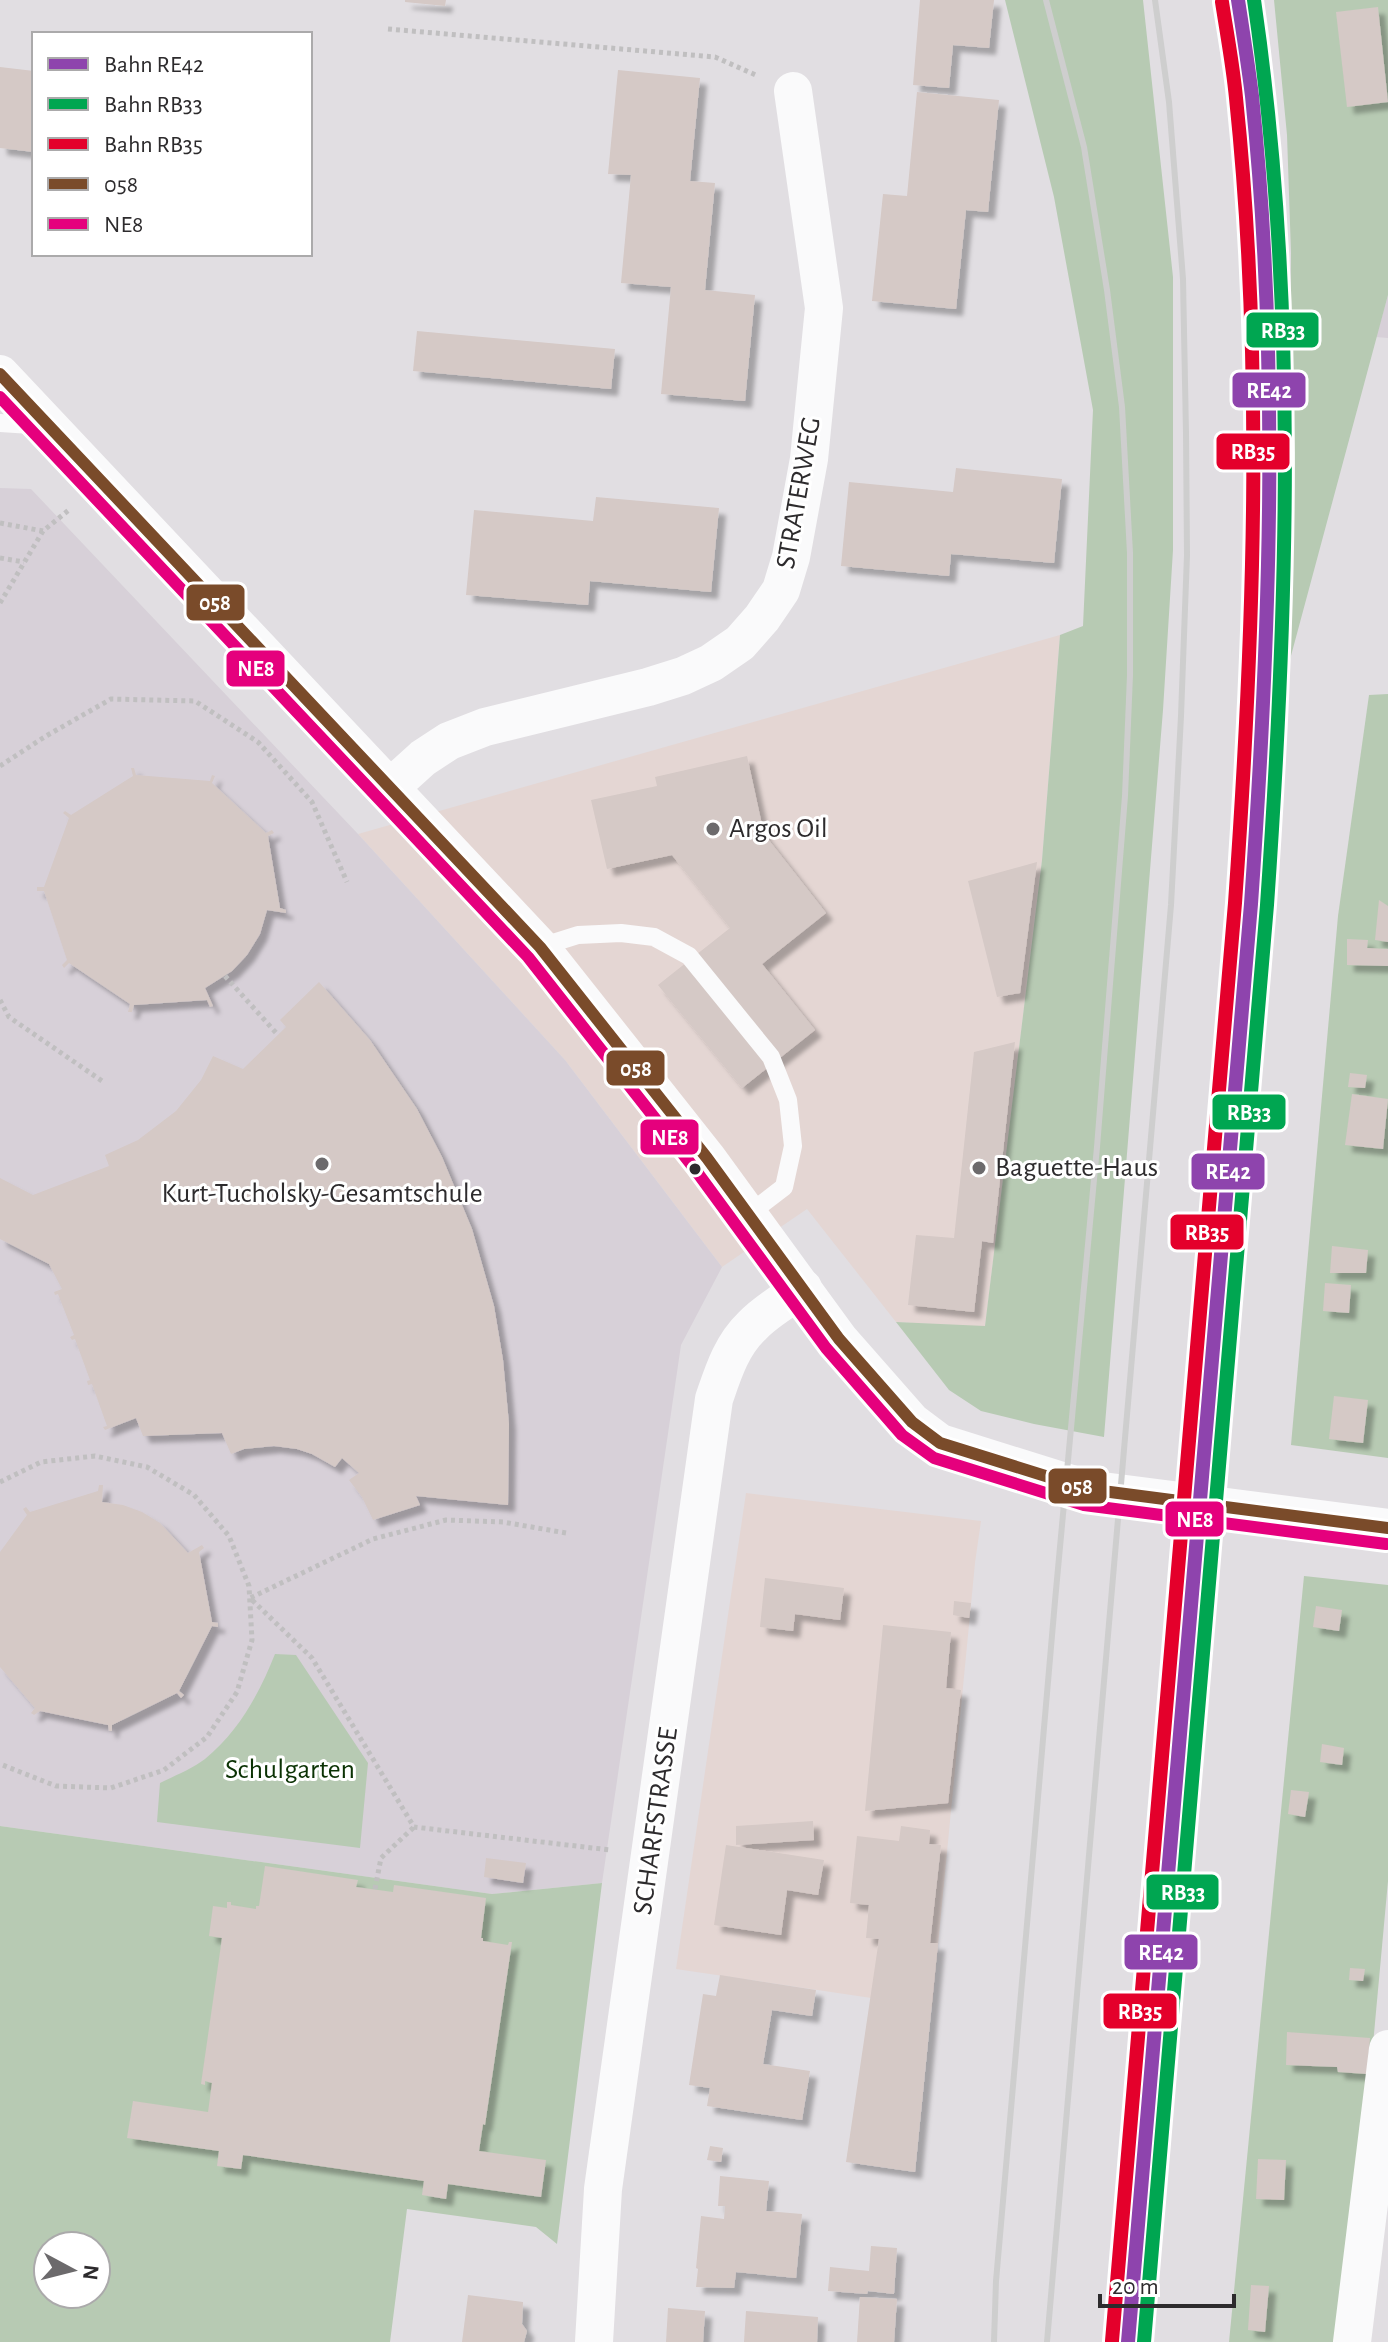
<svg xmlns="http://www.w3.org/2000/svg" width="1388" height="2342" viewBox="0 0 1388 2342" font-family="'Alegreya Sans',sans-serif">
  <defs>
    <filter id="shadow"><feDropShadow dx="7" dy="7" stdDeviation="2" flood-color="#0004"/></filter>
  </defs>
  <rect width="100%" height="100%" fill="#e1dee2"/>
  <g fill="#e4d6d3">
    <polygon points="1060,635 1042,860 985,1327 896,1322 807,1209 722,1267 565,1060 358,834"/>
    <polygon points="746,1493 981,1521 975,1563 932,2007 676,1969"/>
  </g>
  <g fill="#d7d0d8">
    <polygon points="1388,295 1388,338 1376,337"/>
    <polygon points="0,488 31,489 358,834 565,1060 722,1267 681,1345 602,1883 492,1894 0,1826"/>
  </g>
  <g fill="#b7cab3" fill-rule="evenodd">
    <polygon points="1005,0 1143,0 1173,277 1173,550 1163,710 1104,1437 1034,1424 981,1411 949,1390 896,1322 985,1326 1042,860 1060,635 1083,626 1093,410 1054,197"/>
    <polygon points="1274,0 1388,0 1388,295 1288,667 1291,253 1287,135"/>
    <polygon points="1388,694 1388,1458 1291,1445 1338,916 1369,695"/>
    <polygon points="1304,1576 1388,1585 1388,1881 1369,2088 1337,2342 1229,2342"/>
    <path d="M 275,1654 L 296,1655 L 368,1763 L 360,1848 L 157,1822 L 160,1783 C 174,1776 192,1769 205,1759 C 239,1731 259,1694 275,1654 Z"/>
    <path d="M 0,1826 L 492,1894 L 602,1883 L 557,2244 L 536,2227 L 407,2209 L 390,2342 L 0,2342 ZM 48,2246 L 96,2246 L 96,2294 L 48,2294 Z"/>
  </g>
  <g fill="#d5c9c6" filter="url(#shadow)">
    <polygon points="405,0 446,0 445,6 405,2"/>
    <polygon points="920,0 994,0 989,48 953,45 949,88 913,85"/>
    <polygon points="1378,7 1388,102 1347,107 1336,12"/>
    <polygon points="0,67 34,71 34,152 0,148"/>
    <polygon points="618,70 700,78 690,181 715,183 705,290 755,295 745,401 661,394 671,287 621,283 631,175 608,174"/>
    <polygon points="917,92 999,100 988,212 966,210 956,309 872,301 883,194 907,196"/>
    <polygon points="417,331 615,349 611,389 413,371"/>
    <polygon points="956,468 1062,479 1054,563 951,554 949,576 841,566 849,482 953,492"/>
    <polygon points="596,497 719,508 711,592 590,581 588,605 466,595 474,510 593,521"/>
    <polygon points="747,756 764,834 826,913 762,964 815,1030 742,1088 658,985 730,928 672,855 607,869 591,800 657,786 655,777"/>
    <polygon points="131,768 134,768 136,775 210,781 212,775 215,776 212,783 266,833 272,830 274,833 268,836 280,908 286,910 286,913 267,910 260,934 247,955 232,971 205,988 213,1006 210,1007 207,1000 134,1005 132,1012 128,1012 130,1004 69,963 64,968 62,965 67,960 44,891 37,891 37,887 44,887 69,818 63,813 65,811 71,815 133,776"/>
    <polygon points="1037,862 1020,993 997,997 968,881"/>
    <polygon points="1379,900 1388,906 1388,942 1375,940"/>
    <polygon points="1347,939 1368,940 1367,948 1388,949 1388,966 1347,965"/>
    <polygon points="319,982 370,1040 417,1109 442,1157 472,1229 494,1306 503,1360 509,1424 508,1505 416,1496 420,1505 373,1520 362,1497 349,1480 359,1473 342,1458 335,1467 312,1454 297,1449 274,1446 244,1449 231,1454 222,1433 143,1436 136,1418 105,1430 103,1427 107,1426 92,1384 88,1385 87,1381 90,1380 75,1339 72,1340 70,1337 74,1335 58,1294 55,1295 54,1292 62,1289 49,1264 0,1239 0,1178 33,1195 109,1166 105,1155 138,1140 176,1111 201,1080 213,1056 243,1069 286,1027 280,1020"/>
    <polygon points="1015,1042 993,1243 982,1241 974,1312 908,1305 916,1235 954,1238 974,1052"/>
    <polygon points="1350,1073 1367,1075 1365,1088 1348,1087"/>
    <polygon points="1352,1094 1388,1099 1383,1149 1345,1145"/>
    <polygon points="1332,1246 1368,1250 1366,1273 1330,1273"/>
    <polygon points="1325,1283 1351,1285 1349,1313 1323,1311"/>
    <polygon points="1334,1396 1368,1400 1363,1443 1329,1439"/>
    <polygon points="99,1485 103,1485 102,1502 123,1505 142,1512 160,1523 188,1553 202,1545 204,1548 199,1552 212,1622 218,1623 218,1627 212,1626 179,1691 184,1695 181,1698 177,1693 112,1725 112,1731 109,1731 108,1725 40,1711 34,1715 31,1713 35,1708 0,1667 0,1552 27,1515 23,1509 26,1507 30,1512 98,1491"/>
    <polygon points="765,1578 844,1588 840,1620 795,1614 793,1631 760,1627"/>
    <polygon points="954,1601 971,1603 969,1618 953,1615"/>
    <polygon points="1316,1606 1342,1610 1339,1631 1313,1627"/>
    <polygon points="883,1625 951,1632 946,1688 961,1690 948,1803 865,1811"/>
    <polygon points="1322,1744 1344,1748 1342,1765 1320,1762"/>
    <polygon points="1291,1790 1309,1792 1305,1817 1288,1814"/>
    <polygon points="813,1821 814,1840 736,1845 736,1826"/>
    <polygon points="901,1826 930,1830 929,1844 941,1845 930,1943 938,1943 915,2172 846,2162 879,1939 866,1938 869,1905 850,1903 857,1836 899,1841"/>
    <polygon points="726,1845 824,1860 818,1895 787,1890 781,1935 714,1925"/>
    <polygon points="486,1858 526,1863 523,1883 484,1877"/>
    <polygon points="265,1866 358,1880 356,1887 393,1892 394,1885 486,1898 481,1938 483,1938 483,1941 508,1945 509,1942 512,1942 485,2125 483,2124 479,2151 546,2160 541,2197 448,2184 446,2199 422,2195 424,2181 243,2155 241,2169 217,2166 219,2151 127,2138 133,2101 208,2112 212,2083 205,2081 205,2085 201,2084 222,1938 209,1936 213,1906 227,1908 227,1902 231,1902 231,1905 256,1909 256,1906 259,1906"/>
    <polygon points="1350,1968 1365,1969 1363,1981 1349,1980"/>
    <polygon points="720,1975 816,1990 812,2016 772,2010 763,2064 810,2071 802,2120 707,2106 710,2088 689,2085 703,1994 716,1996"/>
    <polygon points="1287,2032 1370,2038 1367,2074 1338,2072 1337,2067 1286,2065"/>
    <polygon points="710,2146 723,2148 721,2162 707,2160"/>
    <polygon points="1258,2159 1286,2160 1284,2200 1256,2199"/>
    <polygon points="720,2176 769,2181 766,2211 802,2214 796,2278 736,2272 734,2288 696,2287 698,2269 696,2268 701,2216 724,2219 725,2206 718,2206"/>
    <polygon points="871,2246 897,2248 894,2294 868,2291 867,2294 828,2291 830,2267 869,2271"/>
    <polygon points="1251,2285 1269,2286 1265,2332 1248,2330"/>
    <polygon points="468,2295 523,2302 522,2324 527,2331 524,2342 462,2342"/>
    <polygon points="860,2297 897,2299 894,2342 857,2342"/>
    <polygon points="668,2308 705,2311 703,2342 666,2342"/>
    <polygon points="746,2311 818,2317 817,2342 744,2342"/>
  </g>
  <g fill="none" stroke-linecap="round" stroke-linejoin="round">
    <g stroke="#c0bfc0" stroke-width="5" stroke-dasharray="4 4" stroke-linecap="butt">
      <polyline points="388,29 715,57 758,76"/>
      <polyline points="0,523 43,531"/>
      <polyline points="0,558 24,562"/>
      <polyline points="0,603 43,531 70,509"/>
      <polyline points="0,766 46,736 111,699 195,701 258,742 312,802 347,882"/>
      <polyline points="225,976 278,1035"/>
      <polyline points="0,1000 9,1017 102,1081"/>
      <polyline points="0,1482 41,1462 95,1456 147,1467 194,1495 229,1536 249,1586 252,1640 237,1692 207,1737 164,1770 111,1788 56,1786 0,1764"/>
      <polyline points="566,1533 503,1522 446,1520 373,1539 250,1598 312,1658 414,1827 610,1850"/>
      <polyline points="375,1889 381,1858 414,1827"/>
    </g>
    <g stroke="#fafafb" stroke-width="18">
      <polyline points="0,423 46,426"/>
      <polyline points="540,947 578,935 621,933 654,937 689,956 771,1057 788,1100 793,1146 784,1187 749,1214"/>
    </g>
    <g stroke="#fafafb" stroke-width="38">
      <polyline points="0,374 540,947 707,1158 839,1339 912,1422 940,1443 1087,1489 1388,1528"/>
      <polyline points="391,787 423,758 449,741 485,727 648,687 683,676 711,663 740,643 762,618 781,590 791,557 809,459 824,308 793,91"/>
      <path d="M 594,2342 L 603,2189 L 714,1399 C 723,1373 731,1346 752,1326 C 766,1311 786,1300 803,1288"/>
      <polyline points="1352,2342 1388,2049"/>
    </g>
    <g stroke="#cecece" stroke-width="6">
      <polyline points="994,2342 996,2281 1003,2201 1055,1601 1097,1147 1125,796 1130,675 1130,553 1122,407 1107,290 1084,147 1046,0"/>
      <polyline points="1047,2342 1171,905 1181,716 1187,555 1186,433 1183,279 1169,102 1155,0"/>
    </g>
    <defs>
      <polyline id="bus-1" points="0,374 540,947 707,1158 839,1339 912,1422 940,1443 1087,1489 1388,1528"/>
      <polyline id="bus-2" points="0,397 528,957 694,1168 826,1348 902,1435 934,1458 1084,1505 1386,1544"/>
    </defs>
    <use href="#bus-1" stroke="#fff" stroke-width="18"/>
    <use href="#bus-2" stroke="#fff" stroke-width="18"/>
    <use href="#bus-1" stroke="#7a4b2a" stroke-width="12"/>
    <use href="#bus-2" stroke="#e5007d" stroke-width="12"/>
    <defs>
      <path id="rail-1" d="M 1128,2342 L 1251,904 C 1270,635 1280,364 1252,96 C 1248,64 1243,32 1238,0"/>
      <path id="rail-2" d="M 1144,2342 L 1267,905 C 1288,604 1298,300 1254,0"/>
      <path id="rail-3" d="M 1112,2341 L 1235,903 C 1254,635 1264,366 1236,98 C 1233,66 1227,34 1222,2"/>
    </defs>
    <use href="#rail-1" stroke="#fff" stroke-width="20"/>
    <use href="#rail-2" stroke="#fff" stroke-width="20"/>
    <use href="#rail-3" stroke="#fff" stroke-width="20"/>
    <use href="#rail-1" stroke="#8e44ad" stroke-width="14"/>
    <use href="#rail-2" stroke="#00a651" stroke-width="14"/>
    <use href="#rail-3" stroke="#e4002b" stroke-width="14"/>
  </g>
  <g fill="#6c6a6c" stroke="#fff" stroke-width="3">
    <circle cx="713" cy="829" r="8"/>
    <circle cx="322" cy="1164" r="8"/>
    <circle cx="979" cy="1168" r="8"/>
  </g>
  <circle fill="#2d2b2d" stroke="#fff" stroke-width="3" cx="695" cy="1169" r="7"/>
  <g text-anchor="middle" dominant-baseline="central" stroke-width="6" stroke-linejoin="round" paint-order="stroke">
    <g font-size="28" fill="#2d2b2d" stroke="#fff">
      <text transform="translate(799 493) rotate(-80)">STRATERWEG</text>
      <text transform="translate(656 1821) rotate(-82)">SCHARFSTRASSE</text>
    </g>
    <g font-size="28" fill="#2d2b2d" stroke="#fff" text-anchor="start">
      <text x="729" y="829">Argos Oil</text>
      <text x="995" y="1168">Baguette-Haus</text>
      <text x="322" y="1194" text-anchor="middle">Kurt-Tucholsky-Gesamtschule</text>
    </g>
    <g font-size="28" fill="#0b3204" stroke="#fff">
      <text x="290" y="1770">Schulgarten</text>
    </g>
  </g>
  <g stroke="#fff" stroke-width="3">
    <rect x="1245" y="311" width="75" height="38" rx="8" fill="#00a651"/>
    <rect x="1231" y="371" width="76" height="38" rx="8" fill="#8e44ad"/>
    <rect x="1215" y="432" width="76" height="39" rx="8" fill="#e4002b"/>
    <rect x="185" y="583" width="61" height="39" rx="8" fill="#7a4b2a"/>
    <rect x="225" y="649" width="61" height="39" rx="8" fill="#e5007d"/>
    <rect x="605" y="1049" width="61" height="38" rx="8" fill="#7a4b2a"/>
    <rect x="1211" y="1093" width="76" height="38" rx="8" fill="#00a651"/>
    <rect x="639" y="1118" width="61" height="38" rx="8" fill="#e5007d"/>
    <rect x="1190" y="1152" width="76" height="39" rx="8" fill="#8e44ad"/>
    <rect x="1169" y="1213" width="76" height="38" rx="8" fill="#e4002b"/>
    <rect x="1047" y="1467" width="61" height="38" rx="8" fill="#7a4b2a"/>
    <rect x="1164" y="1500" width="61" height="38" rx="8" fill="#e5007d"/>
    <rect x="1145" y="1873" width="75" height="38" rx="8" fill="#00a651"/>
    <rect x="1123" y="1933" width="76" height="38" rx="8" fill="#8e44ad"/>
    <rect x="1102" y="1992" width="76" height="38" rx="8" fill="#e4002b"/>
  </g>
  <g font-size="22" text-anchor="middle" font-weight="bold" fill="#fff">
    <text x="1283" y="338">RB33</text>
    <text x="1269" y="398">RE42</text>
    <text x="1253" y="459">RB35</text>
    <text x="215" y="610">058</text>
    <text x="256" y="676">NE8</text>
    <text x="636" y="1076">058</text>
    <text x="1249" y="1120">RB33</text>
    <text x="670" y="1145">NE8</text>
    <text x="1228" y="1179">RE42</text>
    <text x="1207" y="1240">RB35</text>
    <text x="1077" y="1494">058</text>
    <text x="1195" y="1527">NE8</text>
    <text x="1183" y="1900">RB33</text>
    <text x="1161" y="1960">RE42</text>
    <text x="1140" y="2019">RB35</text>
  </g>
  <rect x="32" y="32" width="280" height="224" fill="#ffffff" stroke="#abaaab" stroke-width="2"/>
  <rect x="48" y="58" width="40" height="12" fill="#8e44ad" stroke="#abaaab" stroke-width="2"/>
  <text x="104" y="72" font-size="24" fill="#2d2b2d">Bahn RE42</text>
  <rect x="48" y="98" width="40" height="12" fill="#00a651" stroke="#abaaab" stroke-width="2"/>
  <text x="104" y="112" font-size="24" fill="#2d2b2d">Bahn RB33</text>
  <rect x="48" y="138" width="40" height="12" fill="#e4002b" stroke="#abaaab" stroke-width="2"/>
  <text x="104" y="152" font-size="24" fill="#2d2b2d">Bahn RB35</text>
  <rect x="48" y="178" width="40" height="12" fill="#7a4b2a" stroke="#abaaab" stroke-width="2"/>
  <text x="104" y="192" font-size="24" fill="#2d2b2d">058</text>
  <rect x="48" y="218" width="40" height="12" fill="#e5007d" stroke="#abaaab" stroke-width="2"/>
  <text x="104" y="232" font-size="24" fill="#2d2b2d">NE8</text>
  <g transform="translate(72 2270) rotate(97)"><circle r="38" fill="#ffffff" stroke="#abaaab" stroke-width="2"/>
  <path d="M0-6L14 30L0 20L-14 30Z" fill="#6c6a6c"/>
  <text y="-12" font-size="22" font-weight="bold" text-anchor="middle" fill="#2d2b2d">N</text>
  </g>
  <path d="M1100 2294v12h134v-12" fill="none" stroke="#2d2b2d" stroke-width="4"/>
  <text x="1112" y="2294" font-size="24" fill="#2d2b2d" stroke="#ffffff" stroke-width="6" paint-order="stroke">20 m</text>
</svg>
